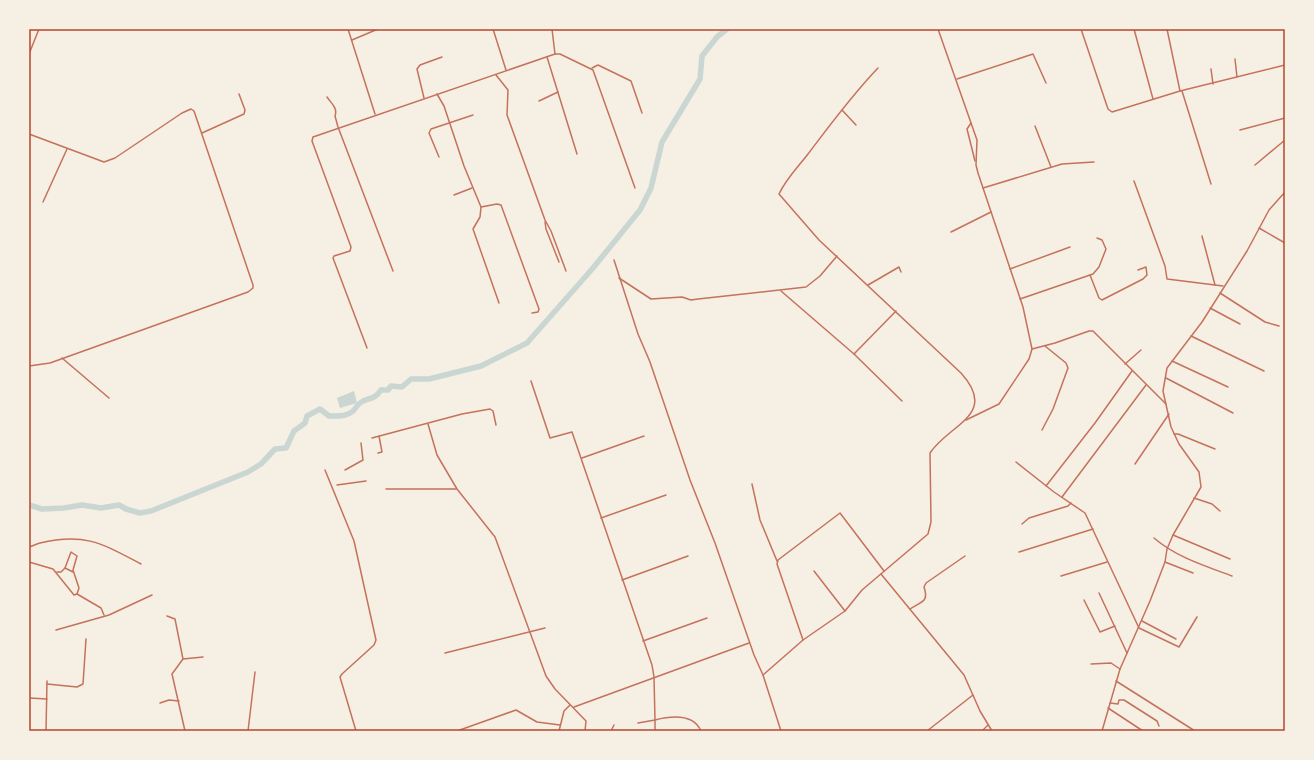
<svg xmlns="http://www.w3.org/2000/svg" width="1314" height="760" viewBox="0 0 1314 760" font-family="'Roboto Condensed',sans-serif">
  <rect width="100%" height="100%" fill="#f6efe4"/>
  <polygon fill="#c9d6d2" points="354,391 357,403 340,408 337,398"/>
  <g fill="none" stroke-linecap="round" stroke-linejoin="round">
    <path stroke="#c9d6d2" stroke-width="5.5" d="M 29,505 L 42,509 L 64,508 L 82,505 L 101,508 L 119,505 L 126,509 L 140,513 L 151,511 L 248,472 L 261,464 L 275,449 L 286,448 L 294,431 L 305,423 L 307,416 L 320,409 L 329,416 C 338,416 346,417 353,411 C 356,408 357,405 360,403 C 367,397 374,401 381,390 L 388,390 L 391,386 L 402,387 L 411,379 L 429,379 L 481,366 L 527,343 L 593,268 L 640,210 L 651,188 L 662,142 L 700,79 L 702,56 L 717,37 L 727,29"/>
    <g stroke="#c5725c" stroke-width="1.5">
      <polyline points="348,29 375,114"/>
      <polyline points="493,29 506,70"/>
      <polyline points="552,29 555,54"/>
      <polyline points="938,29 977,140 976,165 978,173 1023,307 1032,349 1029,359 999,404 966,420"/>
      <polyline points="1081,29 1108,109 1112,112 1180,91 1285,65"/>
      <polyline points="1134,29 1153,99"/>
      <polyline points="1167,29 1180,91"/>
      <polyline points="352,40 378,29"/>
      <polyline points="29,54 39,29"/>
      <polyline points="547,57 577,154"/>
      <polyline points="1235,59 1237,77"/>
      <polyline points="592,68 598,65 631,81 642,113"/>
      <polyline points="1211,69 1213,84"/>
      <polyline points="496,75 508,90 507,115 545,220 551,231 566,271"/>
      <polyline points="957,79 1033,54 1046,83"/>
      <polyline points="1182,91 1211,184"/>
      <polyline points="437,94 444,106 464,166 481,207 480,217 473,229 499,303"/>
      <path d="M 327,97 C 331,103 338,108 335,116 L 338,127 L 393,271"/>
      <polyline points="424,98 417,69 420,65 442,57"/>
      <polyline points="539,101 558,92"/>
      <polyline points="842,110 856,125"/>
      <polyline points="971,123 967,129 975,161"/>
      <polyline points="1035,126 1051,167"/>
      <polyline points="1240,130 1285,118"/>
      <polyline points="202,133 244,114 245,110 239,94"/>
      <polyline points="29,134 104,162 115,158 182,113 191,109 194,111 253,285 253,288 248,292 50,363 29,366"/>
      <polyline points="439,157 429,133 431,129 473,115"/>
      <polyline points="1255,165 1285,140"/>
      <polyline points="1134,181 1165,266 1167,279 1223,286"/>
      <polyline points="983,188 1062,164 1094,162"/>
      <polyline points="454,195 472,188"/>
      <polyline points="43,202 67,149"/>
      <polyline points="481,207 497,204 501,205 539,309 538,312 532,313"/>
      <polyline points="545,222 546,229 559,262"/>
      <polyline points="1259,228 1285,243"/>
      <polyline points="951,232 991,212"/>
      <polyline points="1202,236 1215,285"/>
      <polyline points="614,260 638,334 650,362 690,480 715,543 754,655 763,675 781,731"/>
      <polyline points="1010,269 1070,247"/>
      <polyline points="1090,275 1099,298 1102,300 1143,279 1147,275 1146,267 1138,270"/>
      <polyline points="619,278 651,299 682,297 691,300 698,299 806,287 820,276 837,256"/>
      <polyline points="868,285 899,267 901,272"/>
      <polyline points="781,291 854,354"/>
      <polyline points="1220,293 1265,322 1279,326"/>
      <polyline points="1020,299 1093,274 1099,267 1106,249 1102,240 1097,238"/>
      <polyline points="1210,308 1240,324"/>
      <polyline points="896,311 854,354 902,401"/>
      <polyline points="1191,336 1264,371"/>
      <polyline points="367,348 333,258 334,256 350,251 351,247 312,141 313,137 555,54 560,54 593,70 635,188"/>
      <polyline points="1032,349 1055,343 1089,331 1093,331 1166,404"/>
      <polyline points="62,358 109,398"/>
      <polyline points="1172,361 1228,387"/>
      <polyline points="1125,364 1141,350"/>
      <polyline points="1166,378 1233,413"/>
      <polyline points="531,381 550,438 572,432 652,665 654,677 655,720 638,723"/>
      <polyline points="428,424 437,455 457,489 495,537 546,676 555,689 586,721 585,731"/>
      <polyline points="1042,430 1053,409 1068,368 1066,363 1045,346"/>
      <polyline points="1174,434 1178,434 1215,449"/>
      <polyline points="372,438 462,414 490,409 493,411 496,425"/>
      <polyline points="378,453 382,452 379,436"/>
      <polyline points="582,458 644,436"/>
      <polyline points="1016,462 1054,492 1085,513 1139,628 1179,647 1197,617"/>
      <polyline points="1135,464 1169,414"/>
      <polyline points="325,470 354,541 376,640 374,645 342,674 340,677 356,731"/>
      <polyline points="345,470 363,460 361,443"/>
      <polyline points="752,484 760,520 777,561"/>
      <polyline points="337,485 366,481"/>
      <polyline points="1046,486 1095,423 1132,371"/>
      <polyline points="386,489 456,489"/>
      <polyline points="1062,497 1146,385"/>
      <polyline points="1194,498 1212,504 1220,511"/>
      <polyline points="601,518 666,495"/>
      <polyline points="1022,524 1029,518 1068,506 1071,503"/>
      <polyline points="1173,535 1230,559"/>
      <path d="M 1154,538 C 1176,557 1205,566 1232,576"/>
      <path d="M 29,547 C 33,546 36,544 40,543 C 85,532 103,544 141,564"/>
      <polyline points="1019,552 1093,529"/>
      <polyline points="29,562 53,569 74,595 77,594 79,588 73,570 77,556 71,552 65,568 73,572"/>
      <polyline points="1165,562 1193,573"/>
      <polyline points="814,571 845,611"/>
      <polyline points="57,572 61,572 65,568"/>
      <polyline points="881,574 964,675 980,711 992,731"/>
      <polyline points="1061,576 1107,562"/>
      <polyline points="622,580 688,556"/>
      <polyline points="1099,593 1127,653"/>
      <polyline points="77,594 101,608 104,615"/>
      <polyline points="1084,600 1100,632 1115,626"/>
      <path d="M 910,609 C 922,601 929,602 924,587 L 926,583 L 965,556"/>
      <polyline points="167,616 175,619 183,659"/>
      <polyline points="1142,621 1176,639"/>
      <polyline points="56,630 109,615 152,595"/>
      <polyline points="803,640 777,564 778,560 840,513 884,571"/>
      <polyline points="643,641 707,618"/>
      <polyline points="445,653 545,628"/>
      <polyline points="1091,664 1111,663 1120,669"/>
      <path d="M 763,675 L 803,640 L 845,611 L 862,590 L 928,534 L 931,522 L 930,453 C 949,424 999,415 961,373 L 819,240 L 779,194 C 786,179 798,167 808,154 C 830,125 852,95 878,68"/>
      <polyline points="1116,681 1195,731"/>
      <polyline points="47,684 77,687 83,684 86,639"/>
      <polyline points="29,698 47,699"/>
      <polyline points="160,703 169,700 179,701"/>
      <polyline points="1110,703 1118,704 1119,700 1124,700 1157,721 1159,726"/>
      <polyline points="574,707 749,643"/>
      <polyline points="1108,708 1143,731"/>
      <polyline points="46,731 47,681"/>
      <polyline points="185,731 172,674 183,659 203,657"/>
      <polyline points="248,731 255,672"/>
      <polyline points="457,731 516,710 537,722 560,725"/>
      <polyline points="559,731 564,711 570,705"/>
      <polyline points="611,731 614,725"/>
      <path d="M 655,731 L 655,720 C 671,716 693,713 701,731"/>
      <polyline points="927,731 973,695"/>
      <polyline points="982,731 988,725"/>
      <polyline points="1102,731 1120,669 1150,601 1165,562 1167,549 1173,535 1201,487 1199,472 1179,444 1171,427 1163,391 1167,368 1202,322 1247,251 1269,210 1285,192"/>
    </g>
  </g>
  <rect width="1314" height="760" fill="none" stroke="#f6efe4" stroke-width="60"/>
  <rect x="30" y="30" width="1254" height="700" fill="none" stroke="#b5482f" stroke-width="1.5"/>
</svg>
